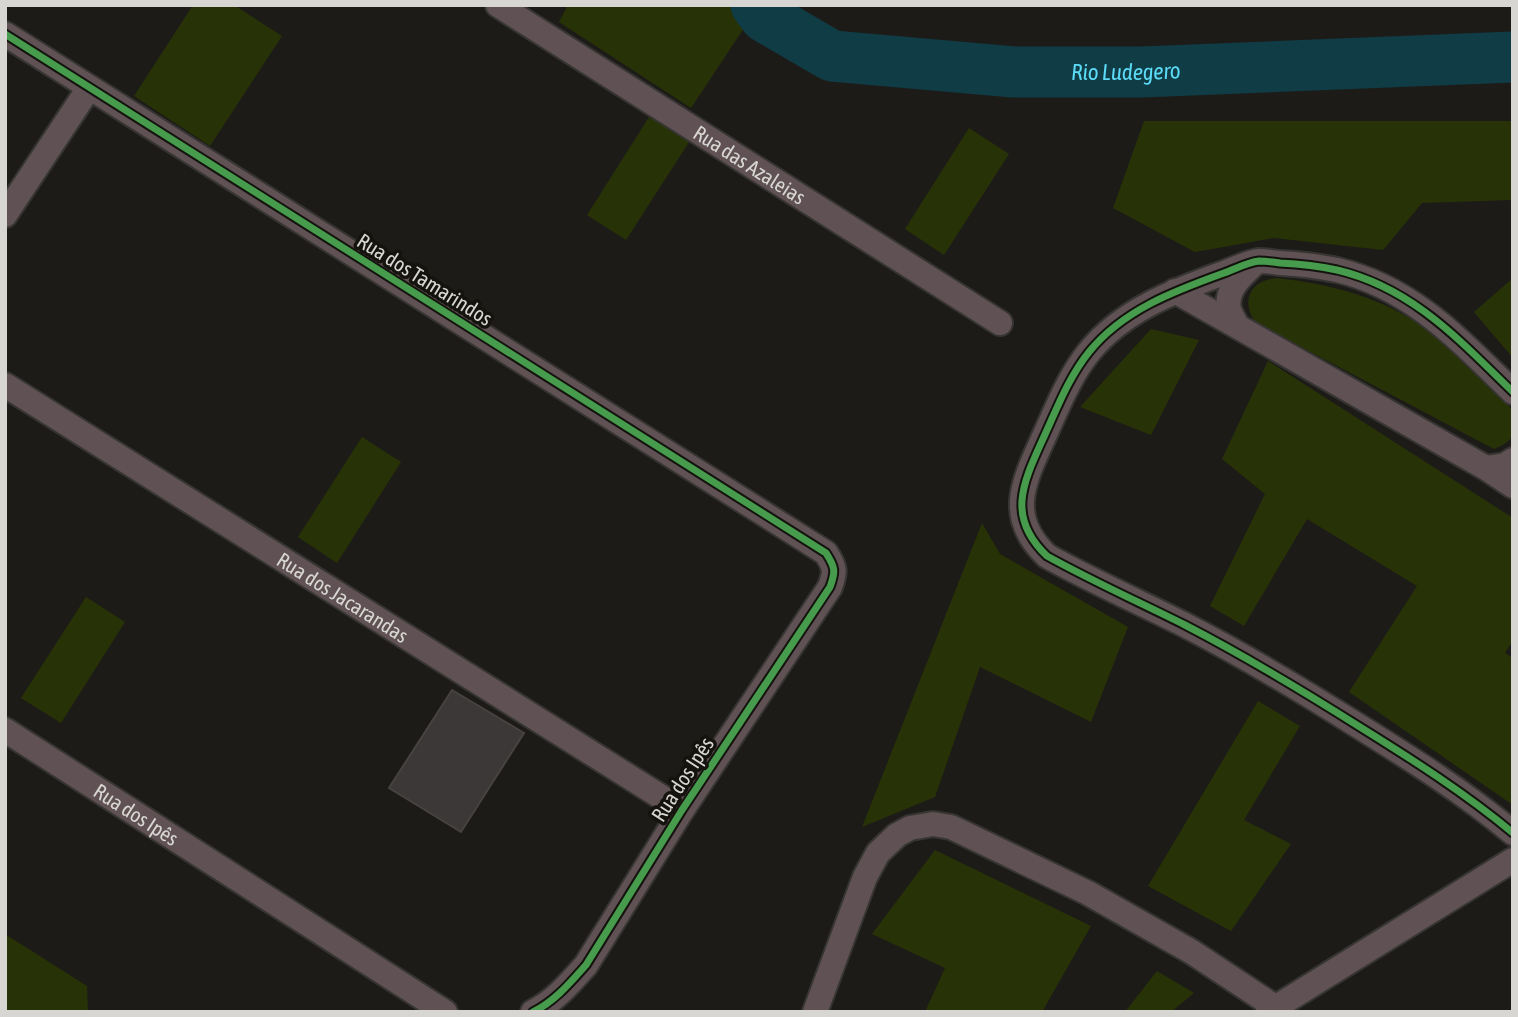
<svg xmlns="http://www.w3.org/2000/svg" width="1518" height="1017" viewBox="0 0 1518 1017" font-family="'Asap Condensed',sans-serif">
  <rect width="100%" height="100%" fill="#1d1b18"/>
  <g fill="#273306">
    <polygon points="193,5 234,5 282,36 210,146 134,96"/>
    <polygon points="568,5 740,5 752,16 691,108 559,22"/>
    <polygon points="651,114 691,139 626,240 587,215"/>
    <polygon points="1144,121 1513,121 1513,200 1422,203 1383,250 1274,238 1195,252 1113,208"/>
    <polygon points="969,128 1009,154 944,255 905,229"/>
    <path d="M 1276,278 C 1331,284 1382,297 1428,330 C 1443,340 1456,353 1469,365 C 1478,372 1511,404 1513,413 C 1514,419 1513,428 1513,435 C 1509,442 1502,446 1494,449 L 1256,323 C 1240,301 1250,281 1276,278 Z"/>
    <polygon points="1513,278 1513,358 1474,312"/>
    <polygon points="1151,329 1199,340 1151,435 1080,407"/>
    <polygon points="1268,361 1513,518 1513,640 1505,653 1513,658 1513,805 1349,692 1417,586 1307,519 1244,626 1210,606 1265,494 1222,459"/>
    <polygon points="362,437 401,462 337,563 298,537"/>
    <polygon points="982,523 1000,554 1128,627 1091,722 980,667 935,797 862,827"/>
    <polygon points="86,597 125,622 61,723 21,698"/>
    <polygon points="1258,701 1300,726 1244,820 1291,844 1231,931 1148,886"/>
    <polygon points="935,850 1091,926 1042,1012 925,1012 945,968 872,934"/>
    <polygon points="5,934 87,986 88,1012 5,1012"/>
    <polygon points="1157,971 1194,993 1171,1012 1125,1012"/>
  </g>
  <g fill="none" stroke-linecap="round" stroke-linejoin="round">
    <path stroke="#103c46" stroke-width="51" id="s1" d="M 756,5 L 765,17 L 832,56 L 1014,72 L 1142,72 L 1513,57"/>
  </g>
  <polygon fill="#3b3837" stroke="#464341" stroke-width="2" points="452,690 524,733 461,832 389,788"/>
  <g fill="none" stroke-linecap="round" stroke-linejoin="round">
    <defs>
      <g id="street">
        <path id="s2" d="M 498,5 L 1000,323"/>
        <path d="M 5,34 L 826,553 C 835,567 836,571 830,587 L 682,810 L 586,965 C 570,983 555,1001 533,1012"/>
        <polyline points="5,215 89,88"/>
        <polyline points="1175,291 1486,468 1513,486"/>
        <path d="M 1237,326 C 1235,321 1231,315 1229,309 C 1225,290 1242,275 1254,264"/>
        <path id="s3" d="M 5,385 L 682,810"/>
        <path d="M 1513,392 C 1460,341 1413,288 1337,270 C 1318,266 1299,264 1280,263 C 1273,262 1265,261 1259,261 C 1248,262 1235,269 1224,273 C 1174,291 1123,310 1089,352 C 1068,378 1056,411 1042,441 C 1022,485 1007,518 1047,556 C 1092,581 1139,602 1185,625 C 1245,656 1303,691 1360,727 C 1413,760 1465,793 1513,833"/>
        <polyline points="1486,468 1505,465 1513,460"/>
        <path id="s4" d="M 5,730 L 445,1012"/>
        <polyline points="815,1012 865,877 878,853 897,835 910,828 933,824 951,827 1088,893 1192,952 1275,1007"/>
        <polyline points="1268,1012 1513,860"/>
      </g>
    </defs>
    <use href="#street" stroke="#363533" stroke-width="28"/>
    <use href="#street" stroke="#5f5154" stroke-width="24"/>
    <defs>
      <g id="cycleway">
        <path d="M 5,34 L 826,553 C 835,567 836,571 830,587 L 682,810 L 586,965 C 570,983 555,1001 533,1012"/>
        <path d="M 1513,392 C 1460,341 1413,288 1337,270 C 1318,266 1299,264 1280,263 C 1273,262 1265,261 1259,261 C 1248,262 1235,269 1224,273 C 1174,291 1123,310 1089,352 C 1068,378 1056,411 1042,441 C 1022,485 1007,518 1047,556 C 1092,581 1139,602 1185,625 C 1245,656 1303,691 1360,727 C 1413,760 1465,793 1513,833"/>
      </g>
    </defs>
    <use href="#cycleway" stroke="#15130e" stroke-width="11"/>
    <use href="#cycleway" stroke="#469c4c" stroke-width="7"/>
  </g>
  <g text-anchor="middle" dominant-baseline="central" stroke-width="7" stroke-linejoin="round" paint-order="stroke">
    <g font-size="21" fill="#d8d6d3" stroke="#15130e">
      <text stroke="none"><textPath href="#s2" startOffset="298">Rua das Azaleias</textPath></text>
      <text transform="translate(425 279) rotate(32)">Rua dos Tamarindos</text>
      <text stroke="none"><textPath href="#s3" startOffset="399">Rua dos Jacarandas</textPath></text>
      <text transform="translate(682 779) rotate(-57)">Rua dos Ipês</text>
      <text stroke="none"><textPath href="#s4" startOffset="156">Rua dos Ipês</textPath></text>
    </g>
    <g font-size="23" font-style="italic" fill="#5bdaf6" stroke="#15130e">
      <text stroke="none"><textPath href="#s1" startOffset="387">Rio Ludegero</textPath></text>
    </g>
  </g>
  <rect width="1518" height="1017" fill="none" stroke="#d8d6d3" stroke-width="14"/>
</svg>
